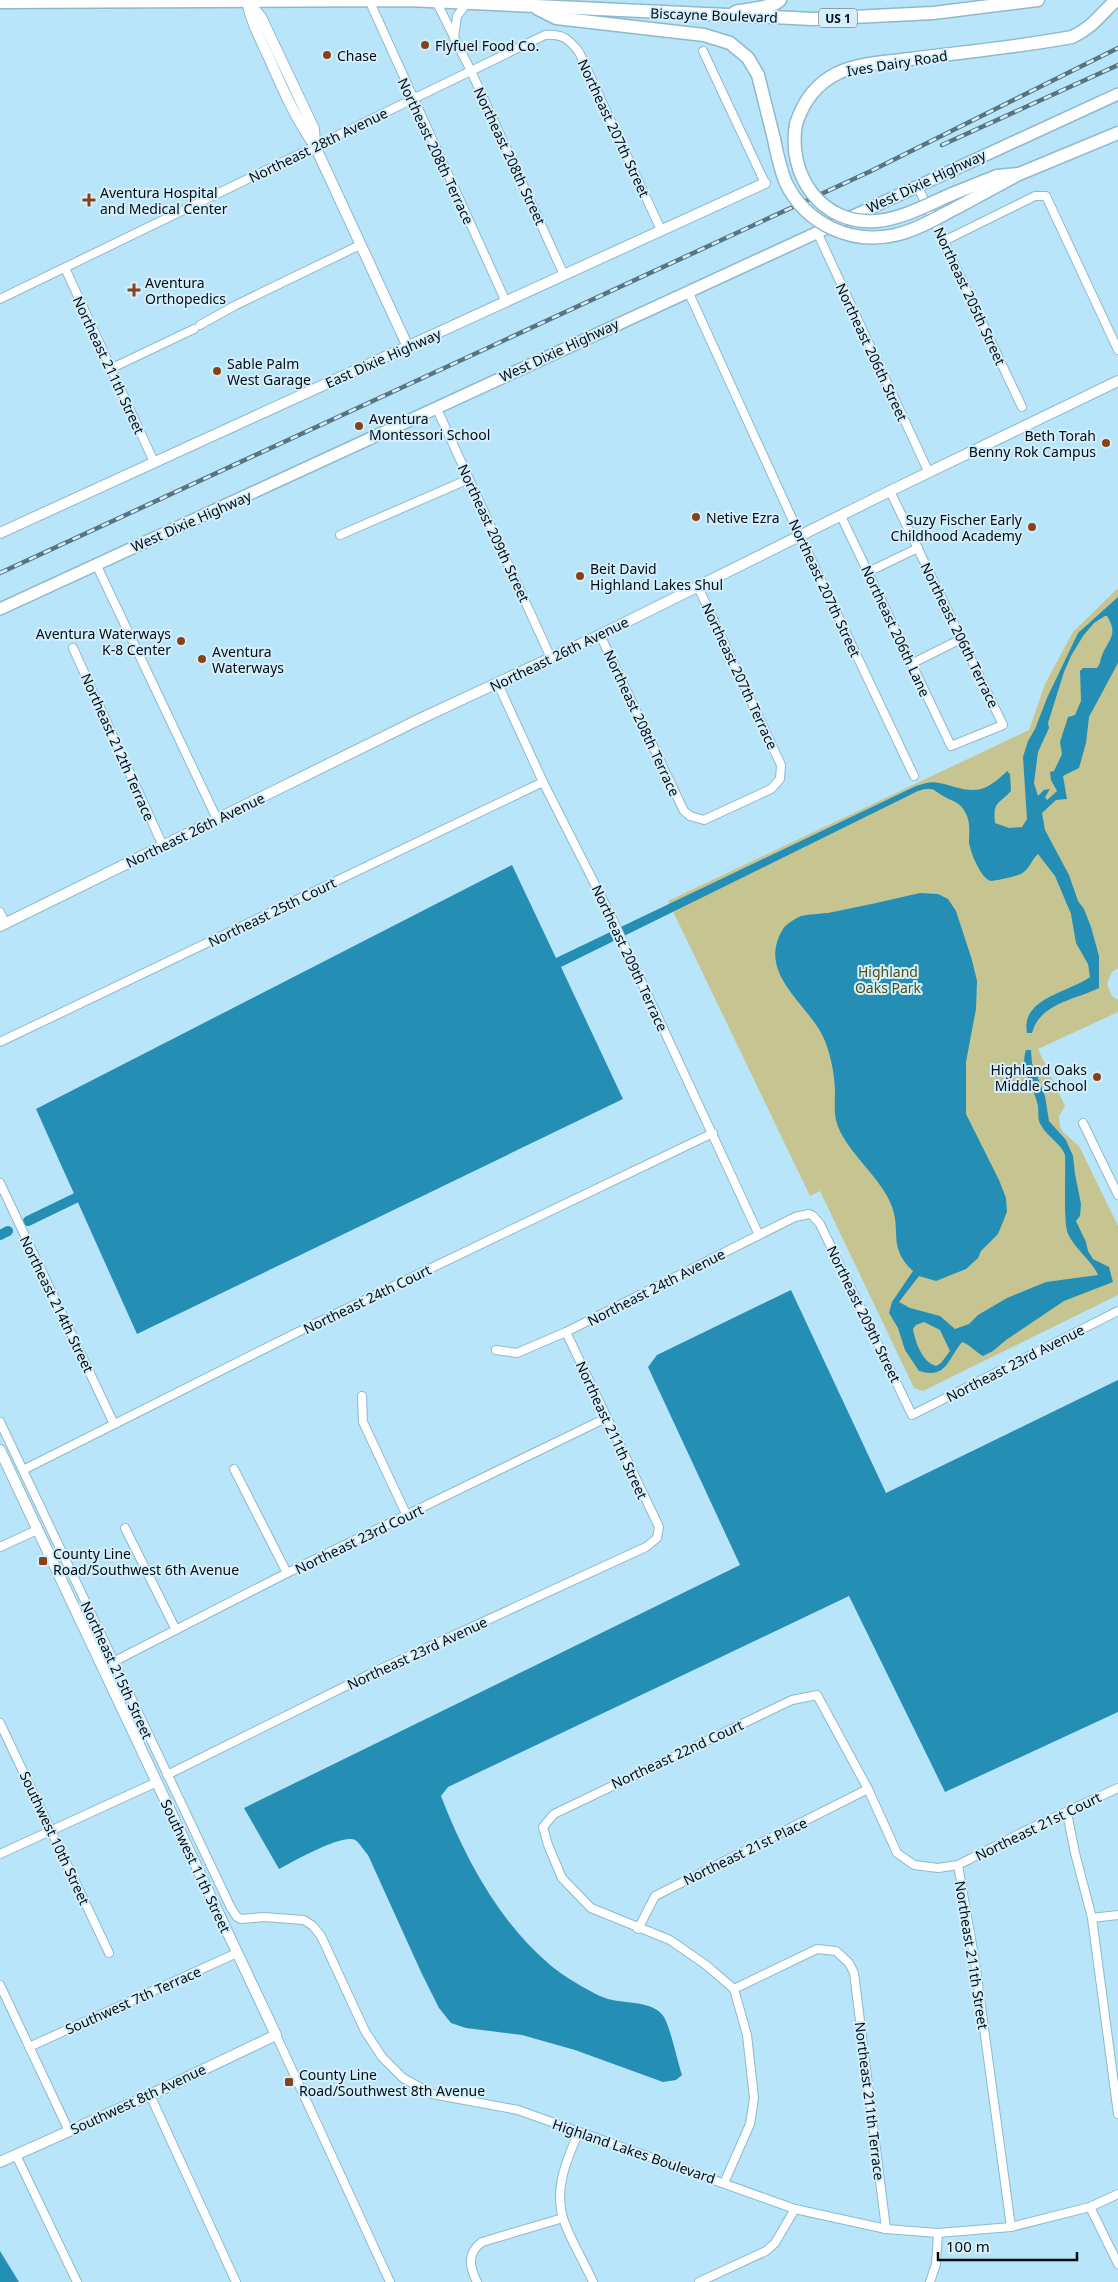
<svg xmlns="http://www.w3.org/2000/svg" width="1118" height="2282" viewBox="0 0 1118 2282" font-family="'Noto Sans',sans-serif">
  <rect width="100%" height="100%" fill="#b8e5f9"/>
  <polygon fill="#c6c591" points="1118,588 1118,968 1112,972 1107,984 1112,996 1118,1000 1118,1012 1038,1049 1065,1106 1059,1116 1060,1127 1063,1132 1079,1146 1118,1226 1118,1295 923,1391 914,1388 820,1191 810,1196 668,901 1029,730 1045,684 1073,632"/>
  <g fill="#258eb4" fill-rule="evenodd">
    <path d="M 1118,597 L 1118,663 L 1089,717 L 1086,743 L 1079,768 L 1063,776 L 1067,799 L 1056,800 L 1042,813 L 1045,830 L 1069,875 L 1078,901 L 1084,909 L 1091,927 L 1099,956 L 1099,988 C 1075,1000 1040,1003 1032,1033 L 1027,1033 C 1020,998 1070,992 1090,977 L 1088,964 L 1076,943 L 1071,914 L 1055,876 L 1038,854 C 1031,860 1030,869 1021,874 C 1016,876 996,881 991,881 C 981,879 970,852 969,842 C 969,832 971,822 965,812 C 960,802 954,802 945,797 C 932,790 934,786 918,791 L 561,967 L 623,1099 L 137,1334 L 36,1109 L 512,865 L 556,958 L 916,786 C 923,784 931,781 939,783 C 952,785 967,793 981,789 C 991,786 1000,778 1007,771 L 1010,774 L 1011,791 C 998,805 993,801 995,823 L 1009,828 L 1022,827 L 1027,819 L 1023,757 L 1028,741 L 1035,729 L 1047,698 L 1078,633 ZM 1105,616 L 1107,616 C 1118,634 1110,638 1103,653 C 1100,659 1101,663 1097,668 L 1083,668 L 1080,671 L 1081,701 L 1075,715 L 1068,717 L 1060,742 L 1062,754 L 1054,771 L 1050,772 L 1051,780 L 1057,791 L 1047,800 L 1045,797 L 1050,789 L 1044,790 L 1038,796 L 1034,783 L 1038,752 L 1049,728 L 1048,723 L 1064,672 L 1071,656 L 1083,636 L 1094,623 Z"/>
    <path d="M 920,893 L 938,894 L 948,899 L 956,911 L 972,960 L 977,981 L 976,1009 L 966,1062 L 966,1114 L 999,1180 L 1006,1198 L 1007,1212 L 998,1234 L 981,1251 L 978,1258 L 966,1269 L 936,1281 L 919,1276 L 899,1302 L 910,1308 L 940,1316 L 955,1329 L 969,1324 L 978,1315 L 1007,1298 L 1046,1282 L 1098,1275 C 1092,1261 1075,1249 1068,1234 C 1063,1224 1066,1169 1065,1155 C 1061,1143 1047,1137 1041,1125 C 1037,1120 1039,1112 1038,1106 C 1034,1086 1019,1071 1026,1050 L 1031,1050 L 1032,1063 L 1045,1096 L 1049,1121 L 1066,1140 L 1073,1156 L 1075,1174 L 1081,1204 L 1080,1216 L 1076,1221 L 1086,1242 L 1088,1251 L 1093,1259 L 1109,1267 L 1113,1282 L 1064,1301 L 1006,1340 L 993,1351 L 983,1356 C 975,1352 971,1345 962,1342 C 947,1360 947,1379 919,1371 L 905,1350 L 898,1328 L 889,1313 L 892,1302 L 913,1271 C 886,1246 903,1229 890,1202 C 877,1173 843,1149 836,1120 C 834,1110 835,1099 835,1089 C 834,1072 831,1057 825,1041 C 811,1005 755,975 783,929 C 786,924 796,918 801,916 C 810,914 819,914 828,913 C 859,907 889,900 920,893 ZM 924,1322 L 940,1330 L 950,1351 L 941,1363 L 936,1366 C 922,1362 915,1341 913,1329 L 916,1325 Z"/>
    <path d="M 791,1290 L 886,1493 L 1118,1380 L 1118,1712 L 945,1792 L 849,1596 L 448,1787 L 441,1796 C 464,1856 499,1922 549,1964 C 560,1974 594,1995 608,1999 C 625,2004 653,2000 664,2017 C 671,2030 677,2060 682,2075 L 676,2080 L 663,2082 L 575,2050 L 522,2035 L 466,2028 L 451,2023 L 439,2008 L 421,1972 L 368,1855 C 364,1851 360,1843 355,1840 C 343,1833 292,1862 279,1869 L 244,1808 L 740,1565 L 648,1367 L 657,1355 Z"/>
    <polygon points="0,2251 19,2282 0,2282"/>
  </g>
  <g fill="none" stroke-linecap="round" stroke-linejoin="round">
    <g stroke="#258eb4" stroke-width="10">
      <polyline points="28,1221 88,1192"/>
      <polyline points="0,1235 8,1231"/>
    </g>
    <defs>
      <g id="minor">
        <polyline points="369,0 506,302"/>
        <polyline points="436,1 471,71 564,275"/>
        <polyline points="454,37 457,16 467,3"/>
        <polyline points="703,51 765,183"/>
        <polyline points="917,185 1022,407"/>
        <polyline points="817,232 929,473"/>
        <polyline points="944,241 1035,196 1046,196 1118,350"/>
        <polyline points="65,268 154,462"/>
        <polyline points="688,291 800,536 914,776"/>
        <path d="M 0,299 L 545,35 C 562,33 569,39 579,52 L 661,230"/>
        <polyline points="200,325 236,305 360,245"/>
        <polyline points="110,369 194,329"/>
        <polyline points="436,407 551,658"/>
        <polyline points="841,516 951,746 1003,725 890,491"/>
        <polyline points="340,535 469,479"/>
        <polyline points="96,564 217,819"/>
        <polyline points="868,572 918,548"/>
        <polyline points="600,635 684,811 690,816 704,820 771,789 780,779 781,765 698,587"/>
        <polyline points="73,648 163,846"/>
        <polyline points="911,664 961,639"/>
        <polyline points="498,684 543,782 611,916 759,1235"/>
        <polyline points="0,912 5,923"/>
        <polyline points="0,1042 543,782"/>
        <polyline points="1083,1123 1118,1195"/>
        <polyline points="0,1183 114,1424"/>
        <polyline points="496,1350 517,1353 566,1332 795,1217 809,1214 813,1216 820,1224 912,1415 1118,1311"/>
        <polyline points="362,1396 363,1422 407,1516"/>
        <polyline points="0,1422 231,1908 237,1917 241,1919 264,1917 304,1920 313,1926 321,1936 365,2031 382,2057 403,2078 432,2094 518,2110 795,2209 886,2229 938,2233 1011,2227 1090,2207 1118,2194"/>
        <polyline points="234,1469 287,1573"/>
        <polyline points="23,1470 302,1330 713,1133"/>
        <polyline points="125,1528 176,1630"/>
        <polyline points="0,1547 37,1530"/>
        <polyline points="113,1662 287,1573 606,1418"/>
        <polyline points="0,1723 109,1953"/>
        <polyline points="167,1775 372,1673 646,1547 657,1538 659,1527 566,1332"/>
        <polyline points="1067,1813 1075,1853 1092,1918 1118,2114"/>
        <polyline points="0,1854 157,1782"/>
        <polyline points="958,1865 975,1962 1011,2227"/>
        <polyline points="1092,1918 1118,1915"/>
        <polyline points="638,1929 655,1896 868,1789"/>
        <polyline points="0,1985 69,2131"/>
        <polyline points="734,1989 817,1949 836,1951 849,1963 854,1973 886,2229"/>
        <polyline points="276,2035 390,2282"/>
        <polyline points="29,2047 237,1953"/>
        <polyline points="150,2095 236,2282"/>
        <path d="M 579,2132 C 567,2158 554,2189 563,2218 C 570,2240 584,2261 593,2282"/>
        <polyline points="16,2155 77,2282"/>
        <polyline points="724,2183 750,2124 754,2098 747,2035 734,1989 706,1965 670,1940 591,1908 562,1878 548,1845 543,1827 554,1814 792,1700 817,1695 868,1789 897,1853 914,1865 938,1868 958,1865 1027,1830 1118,1788"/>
        <polyline points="1090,2207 1118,2264"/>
        <path d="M 477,2282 C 469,2266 467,2253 482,2242 L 563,2218"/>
        <polyline points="699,2282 766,2251 775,2243 795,2209"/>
        <polyline points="930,2282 936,2264 938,2233"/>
      </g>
      <g id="tertiary">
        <path d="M 247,1 C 251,22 261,40 270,60 C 283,90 296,119 315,146 L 408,347"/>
        <polyline points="248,2 261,17 314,129 315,145"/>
        <polyline points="0,533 765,183"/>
        <polyline points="0,926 420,719 600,635 890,491 1118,381"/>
        <polyline points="0,1450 276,2035 150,2095 0,2162"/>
      </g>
      <polyline id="secondary" points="0,609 1118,94"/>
      <g id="primary">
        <polyline points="0,2 408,0 813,19 933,13 1038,0"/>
        <polyline points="538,9 556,18 704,35 730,43 748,58 758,75 774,139"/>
        <path d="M 735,12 C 748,9 773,8 780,0"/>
        <path d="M 796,124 C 803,102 817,83 838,73 C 859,63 887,62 910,59 C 964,52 1018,47 1072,37 C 1092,28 1101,14 1116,0"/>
        <polyline points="952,194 997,176 1019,174 1118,133"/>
        <polyline points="958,207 1017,175"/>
      </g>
    </defs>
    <use href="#minor" stroke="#8eb9cd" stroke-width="10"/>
    <use href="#tertiary" stroke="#8eb9cd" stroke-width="12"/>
    <use href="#secondary" stroke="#8eb9cd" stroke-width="14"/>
    <use href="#primary" stroke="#8eb9cd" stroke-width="15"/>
    <use href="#minor" stroke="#fff" stroke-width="8"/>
    <use href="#tertiary" stroke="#fff" stroke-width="10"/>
    <use href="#secondary" stroke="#fff" stroke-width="11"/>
    <use href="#primary" stroke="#fff" stroke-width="12"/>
    <defs>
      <g id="rail">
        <polyline points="942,145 1118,65"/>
        <polyline points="0,573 871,171 1118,48"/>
      </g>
    </defs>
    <use href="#rail" stroke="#587481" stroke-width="4.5"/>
    <use href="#rail" stroke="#d4effb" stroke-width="2.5" stroke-dasharray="8" stroke-linecap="butt"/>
    <defs>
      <g id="primary-bridge">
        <path d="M 796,124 C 787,175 821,225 876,221 C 902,219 929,204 952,194"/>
        <path d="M 774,139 C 777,154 780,169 786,183 C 806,224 851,245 895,235 C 917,230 938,217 958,207"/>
      </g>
    </defs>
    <use href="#primary-bridge" stroke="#8eb9cd" stroke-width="15" stroke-linecap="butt"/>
    <use href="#primary-bridge" stroke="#fff" stroke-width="12"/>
  </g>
  <g fill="#87421a" stroke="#d4effb" stroke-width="2">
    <circle cx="425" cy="45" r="5"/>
    <circle cx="327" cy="55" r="5"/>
    <path d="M86.5 192.5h5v5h5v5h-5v5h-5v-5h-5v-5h5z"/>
    <path d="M131.5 282.5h5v5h5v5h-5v5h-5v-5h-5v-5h5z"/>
    <circle cx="217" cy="371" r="5"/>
    <circle cx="359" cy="426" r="5"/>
    <circle cx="1106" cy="443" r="5"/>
    <circle cx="696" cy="517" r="5"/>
    <circle cx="1032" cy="527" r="5"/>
    <circle cx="580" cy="576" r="5"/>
    <circle cx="181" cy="641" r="5"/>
    <circle cx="202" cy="659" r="5"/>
    <circle cx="1097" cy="1077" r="5"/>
    <rect x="38" y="1556" width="10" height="10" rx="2.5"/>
    <rect x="284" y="2077" width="10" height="10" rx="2.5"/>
  </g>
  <g text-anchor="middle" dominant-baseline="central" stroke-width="4" stroke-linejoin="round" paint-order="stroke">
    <rect fill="#d4effb" stroke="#405159" stroke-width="1" x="819" y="8.5" width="38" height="19" rx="4"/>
    <g font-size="12" font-weight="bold" fill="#010d14">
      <text x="838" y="18">US 1</text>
    </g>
    <g font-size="14" fill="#010d14" stroke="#d4effb">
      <text transform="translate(714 15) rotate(2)">Biscayne Boulevard</text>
      <text transform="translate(897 63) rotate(-9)">Ives Dairy Road</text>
      <text transform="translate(614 128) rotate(65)">Northeast 207th Street</text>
      <text transform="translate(318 145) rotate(-26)">Northeast 28th Avenue</text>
      <text transform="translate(436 151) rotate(65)">Northeast 208th Terrace</text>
      <text transform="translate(510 156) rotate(65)">Northeast 208th Street</text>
      <text transform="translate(926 181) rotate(-25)">West Dixie Highway</text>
      <text transform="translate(970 296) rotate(65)">Northeast 205th Street</text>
      <text transform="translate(559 350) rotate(-25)">West Dixie Highway</text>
      <text transform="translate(872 352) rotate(65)">Northeast 206th Street</text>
      <text transform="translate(383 358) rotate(-24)">East Dixie Highway</text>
      <text transform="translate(109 365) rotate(65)">Northeast 211th Street</text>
      <text transform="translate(191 521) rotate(-24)">West Dixie Highway</text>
      <text transform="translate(494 533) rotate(65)">Northeast 209th Street</text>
      <text transform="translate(825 588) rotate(65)">Northeast 207th Street</text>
      <text transform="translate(896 631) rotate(65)">Northeast 206th Lane</text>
      <text transform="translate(960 635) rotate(64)">Northeast 206th Terrace</text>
      <text transform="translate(559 654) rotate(-26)">Northeast 26th Avenue</text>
      <text transform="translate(740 676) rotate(65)">Northeast 207th Terrace</text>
      <text transform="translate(642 723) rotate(65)">Northeast 208th Terrace</text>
      <text transform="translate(118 747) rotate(66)">Northeast 212th Terrace</text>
      <text transform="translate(195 830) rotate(-26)">Northeast 26th Avenue</text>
      <text transform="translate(272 912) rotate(-26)">Northeast 25th Court</text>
      <text transform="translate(630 958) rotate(65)">Northeast 209th Terrace</text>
      <text transform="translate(656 1287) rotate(-27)">Northeast 24th Avenue</text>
      <text transform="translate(367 1299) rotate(-26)">Northeast 24th Court</text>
      <text transform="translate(57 1304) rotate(64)">Northeast 214th Street</text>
      <text transform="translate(864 1314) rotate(64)">Northeast 209th Street</text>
      <text transform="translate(1015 1363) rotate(-27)">Northeast 23rd Avenue</text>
      <text transform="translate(612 1430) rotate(65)">Northeast 211th Street</text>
      <text transform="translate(359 1539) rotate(-26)">Northeast 23rd Court</text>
      <text transform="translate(417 1653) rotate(-25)">Northeast 23rd Avenue</text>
      <text transform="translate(117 1670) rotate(65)">Northeast 215th Street</text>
      <text transform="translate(677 1754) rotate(-25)">Northeast 22nd Court</text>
      <text transform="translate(1038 1826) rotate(-26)">Northeast 21st Court</text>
      <text transform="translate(55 1838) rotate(65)">Southwest 10th Street</text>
      <text transform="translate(745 1851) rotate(-26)">Northeast 21st Place</text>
      <text transform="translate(196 1866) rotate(65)">Southwest 11th Street</text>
      <text transform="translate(972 1955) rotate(81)">Northeast 211th Street</text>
      <text transform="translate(133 2000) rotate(-24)">Southwest 7th Terrace</text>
      <text transform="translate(138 2099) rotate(-25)">Southwest 8th Avenue</text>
      <text transform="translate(870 2101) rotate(83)">Northeast 211th Terrace</text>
      <text transform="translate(634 2151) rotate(19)">Highland Lakes Boulevard</text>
    </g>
    <g font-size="14" fill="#010d14" stroke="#d4effb" text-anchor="start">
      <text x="435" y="45">Flyfuel Food Co.</text>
      <text x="337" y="55">Chase</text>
      <text x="100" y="192">Aventura Hospital<tspan x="100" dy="16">and Medical Center</tspan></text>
      <text x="145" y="282">Aventura<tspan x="145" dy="16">Orthopedics</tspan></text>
      <text x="227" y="363">Sable Palm<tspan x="227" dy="16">West Garage</tspan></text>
      <text x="369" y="418">Aventura<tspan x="369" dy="16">Montessori School</tspan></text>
      <text x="1096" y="435" text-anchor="end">Beth Torah<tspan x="1096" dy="16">Benny Rok Campus</tspan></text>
      <text x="706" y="517">Netive Ezra</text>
      <text x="1022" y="519" text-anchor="end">Suzy Fischer Early<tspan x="1022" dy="16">Childhood Academy</tspan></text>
      <text x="590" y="568">Beit David<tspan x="590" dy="16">Highland Lakes Shul</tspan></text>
      <text x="171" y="633" text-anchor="end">Aventura Waterways<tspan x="171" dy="16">K-8 Center</tspan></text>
      <text x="212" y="651">Aventura<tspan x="212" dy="16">Waterways</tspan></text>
      <text x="1087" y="1069" text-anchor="end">Highland Oaks<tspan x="1087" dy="16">Middle School</tspan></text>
      <text x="53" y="1553">County Line<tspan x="53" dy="16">Road/Southwest 6th Avenue</tspan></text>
      <text x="299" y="2074">County Line<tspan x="299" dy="16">Road/Southwest 8th Avenue</tspan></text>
    </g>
    <g font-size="14" fill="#525010" stroke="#d4effb">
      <text x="888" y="971">Highland<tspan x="888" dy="16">Oaks Park</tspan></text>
    </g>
  </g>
  <path d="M938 2252v8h139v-8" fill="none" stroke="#010d14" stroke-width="2.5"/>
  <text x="946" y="2252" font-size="15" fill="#010d14" stroke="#d4effb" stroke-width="4" paint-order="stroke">100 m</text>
</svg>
